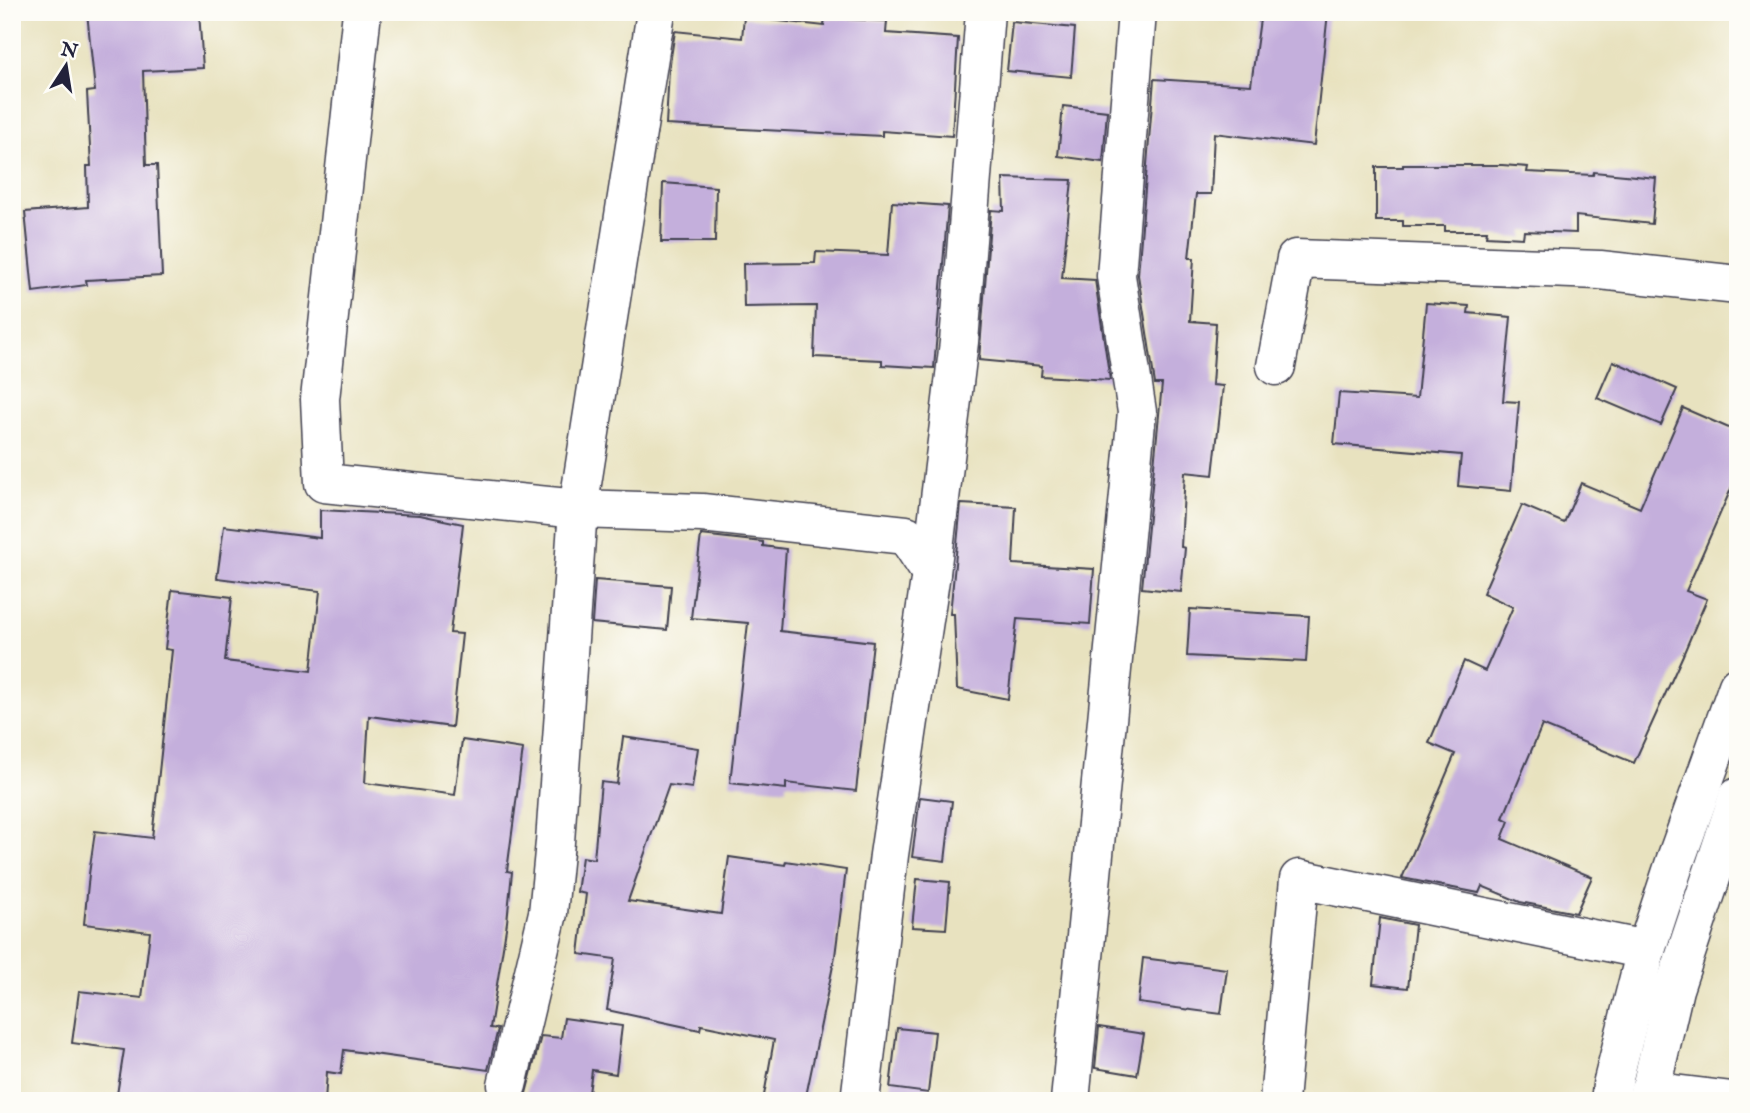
<svg xmlns="http://www.w3.org/2000/svg" width="1750" height="1113" viewBox="0 0 1750 1113" font-family="'IM FELL English',serif">
  <rect width="100%" height="100%" fill="#fdfcf7"/>
  <filter id="ink" filterUnits="userSpaceOnUse"><feTurbulence type="fractalNoise" baseFrequency=".0143" numOctaves="2"/><feDisplacementMap in="SourceGraphic" scale="14" xChannelSelector="R" yChannelSelector="G"/><feConvolveMatrix kernelMatrix="1 2 1 2 8 2 1 2 1" color-interpolation-filters="sRGB"/></filter>
  <filter id="wash" filterUnits="userSpaceOnUse"><feTurbulence type="fractalNoise" baseFrequency=".00686" numOctaves="4" result="noise"/><feDisplacementMap in="SourceGraphic" scale="28" xChannelSelector="R" yChannelSelector="G"/><feGaussianBlur stdDeviation="1.57" result="paint"/><feColorMatrix in="noise" values="0 0 0 0 0 0 0 0 0 0 0 0 0 0 0 0 0 1.4 0 .05"/><feComposite in="paint" operator="in"/></filter>
  <g filter="url(#wash)">
    <rect width="100%" height="100%" fill="#e8e2bf"/>
    <g id="blocks">
      <g fill="#c4afdc">
        <polygon points="87,12 199,12 203,68 143,71 146,165 157,165 162,276 86,280 87,285 33,292 25,212 88,207 87,166 91,166 87,92 95,91"/>
        <polygon points="1261,12 1328,12 1314,145 1214,133 1211,194 1196,194 1189,258 1194,258 1190,321 1216,323 1212,385 1223,386 1213,475 1185,472 1181,547 1185,548 1181,592 1142,588 1162,384 1155,384 1138,275 1154,79 1251,85"/>
        <polygon points="744,17 824,26 825,18 887,21 886,33 958,38 952,136 882,131 882,136 666,125 669,70 675,31 742,38"/>
        <polygon points="1012,22 1075,28 1071,77 1007,71"/>
        <polygon points="1063,106 1107,111 1103,162 1058,156"/>
        <polygon points="1403,165 1502,165 1528,167 1527,172 1593,175 1594,172 1656,178 1652,224 1576,216 1576,233 1524,231 1523,238 1486,236 1487,231 1445,231 1445,226 1403,226 1403,221 1376,221 1376,167 1403,167"/>
        <polygon points="1003,178 1072,180 1062,278 1095,280 1110,380 1041,376 1042,366 979,360 991,210 1004,211"/>
        <polygon points="663,183 716,187 715,242 661,242"/>
        <polygon points="892,202 948,206 934,368 882,365 882,360 814,357 816,306 744,307 743,264 815,263 816,252 888,255"/>
        <polygon points="1426,303 1469,306 1468,313 1511,317 1503,401 1519,402 1511,491 1458,486 1461,455 1334,444 1339,393 1417,398"/>
        <polygon points="1613,361 1677,389 1661,425 1597,398"/>
        <polygon points="1683,408 1738,432 1738,473 1686,591 1707,599 1683,655 1634,763 1542,725 1503,818 1509,821 1502,839 1592,877 1576,913 1520,902 1482,886 1479,893 1402,878 1455,754 1429,743 1464,661 1485,671 1513,607 1483,593 1522,505 1564,523 1581,483 1640,508"/>
        <polygon points="961,504 1016,507 1013,564 1094,569 1090,624 1017,619 1008,699 957,689 954,614 950,614"/>
        <polygon points="320,510 420,515 463,524 450,633 462,634 452,727 369,716 365,783 455,795 462,740 523,749 507,871 512,872 507,922 490,1028 498,1029 488,1070 344,1050 341,1074 327,1072 325,1101 116,1101 124,1050 72,1043 79,991 142,998 150,932 84,924 89,874 95,831 152,838 172,650 165,649 172,590 232,597 225,661 311,671 320,591 217,578 224,526 320,538"/>
        <polygon points="701,535 763,542 763,546 786,549 780,631 873,642 856,791 786,783 786,789 730,783 748,623 691,618"/>
        <polygon points="595,580 671,586 667,630 592,623"/>
        <polygon points="1190,609 1309,616 1306,662 1187,656"/>
        <polygon points="623,737 698,748 692,788 669,785 628,901 721,914 729,857 785,865 786,861 846,870 835,956 805,1101 763,1101 774,1040 701,1025 700,1030 607,1010 615,959 579,954 586,894 577,892 582,857 594,859 601,782 617,784"/>
        <polygon points="920,797 952,801 945,861 912,857"/>
        <polygon points="917,879 950,882 946,929 912,927"/>
        <polygon points="1380,918 1415,925 1408,988 1373,984"/>
        <polygon points="1143,958 1227,969 1221,1014 1138,1003"/>
        <polygon points="564,1018 622,1026 616,1074 592,1070 588,1101 524,1101 541,1036 561,1038"/>
        <polygon points="1099,1027 1144,1034 1137,1075 1095,1068"/>
        <polygon points="897,1028 935,1032 928,1093 890,1088"/>
      </g>
    </g>
  </g>
  <g filter="url(#ink)">
    <use href="#blocks" fill-opacity="0" stroke="#403f4f" stroke-width="2"/>
    <g fill="none" stroke-linecap="round" stroke-linejoin="round">
      <defs>
        <g id="minor">
          <polyline points="362,12 320,399 324,483 578,509 702,513 906,535 931,573"/>
          <polyline points="1276,366 1296,259 1600,270 1738,285"/>
          <polyline points="507,1085 548,913 555,842 578,509 656,12"/>
          <polyline points="1649,1091 1732,1101"/>
          <polyline points="860,1101 889,855 931,573 959,342 985,12"/>
          <polyline points="1070,1101 1137,412 1116,276 1137,12"/>
          <polyline points="1279,1101 1299,879 1646,950"/>
          <polyline points="1610,1101 1612,1085 1646,950 1675,862 1738,686"/>
          <polyline points="1648,1101 1674,989 1738,797"/>
        </g>
      </defs>
      <use href="#minor" stroke="#403f4f" stroke-width="41"/>
      <use href="#minor" stroke="#fff" stroke-width="38"/>
    </g>
  </g>
  <rect width="1750" height="1113" fill="none" stroke="#fdfcf7" stroke-width="42"/>
  <g transform="translate(66 66) rotate(12)" stroke="#fdfcf7" stroke-width="5" paint-order="stroke">
  <path d="M0-5L12 26L0 18L-12 26Z" fill="#22223b"/>
  <text y="-10" font-size="19" font-weight="bold" text-anchor="middle" fill="#22223b">N</text>
  </g>
</svg>
